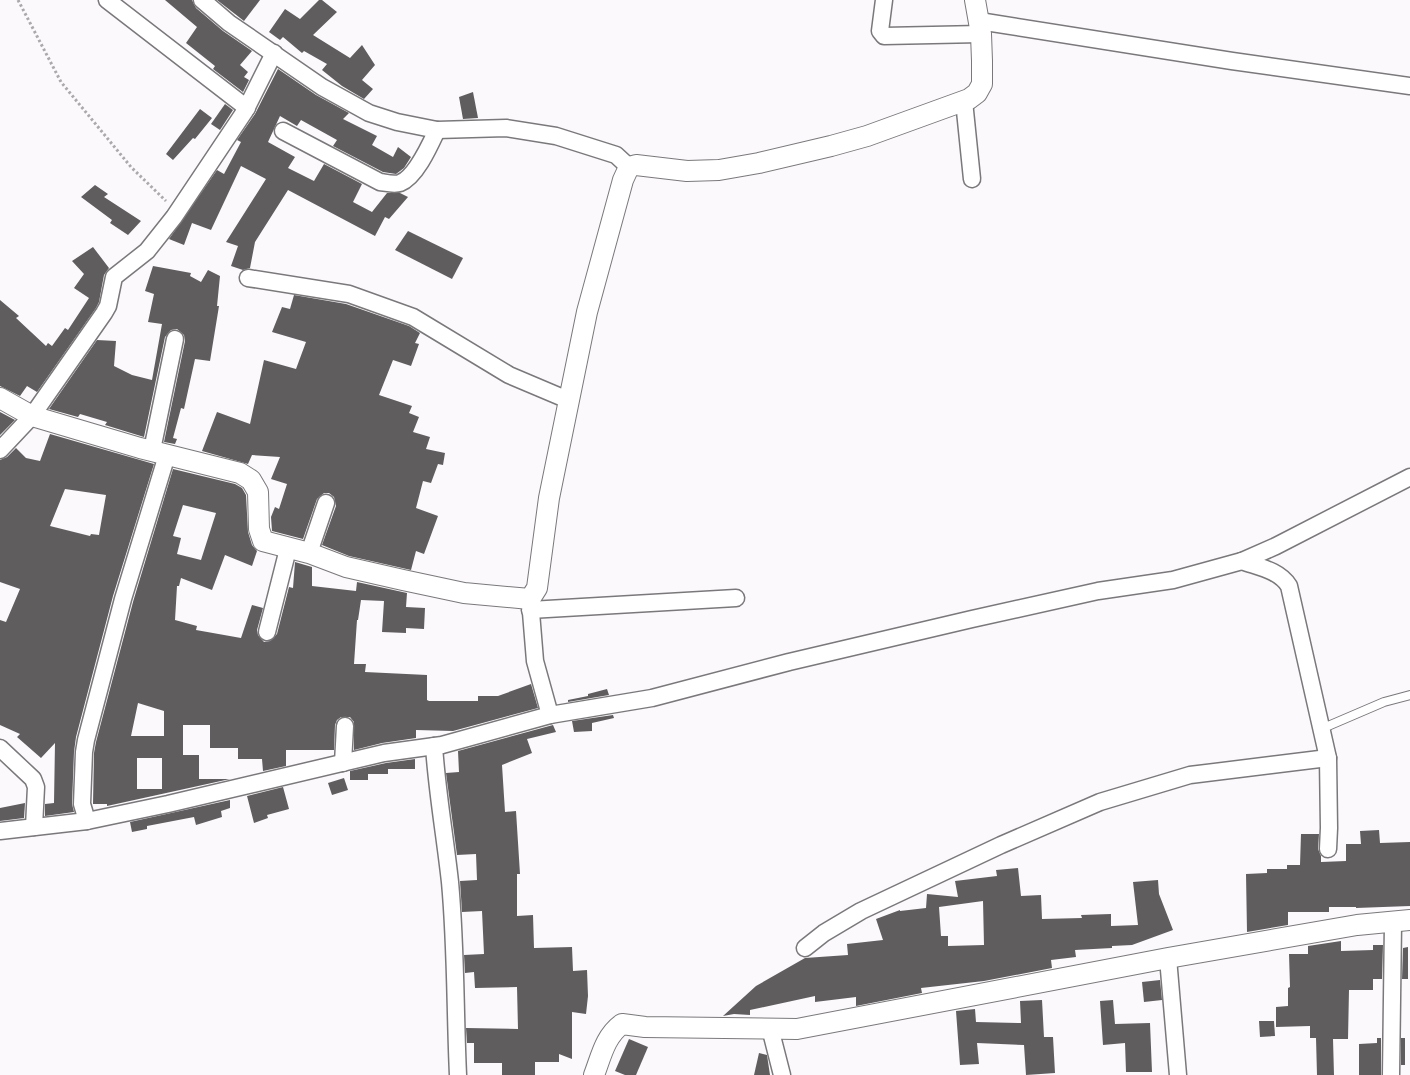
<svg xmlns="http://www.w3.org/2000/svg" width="1410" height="1075" viewBox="0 0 1410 1075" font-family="'Fira Sans',sans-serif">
  <rect width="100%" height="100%" fill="#fbf9fc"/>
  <g fill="#605d5f" fill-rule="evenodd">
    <polygon points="165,0 192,0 196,8 223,31 252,51 240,65 248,72 244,77 249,80 243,92 213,69 215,66 186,43 197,27"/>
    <polygon points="217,0 260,0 244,21"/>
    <polygon points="319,0 322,0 337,12 313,35 350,58 362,45 375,65 362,80 373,89 364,99 342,86 322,70 327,64 304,51 302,53 283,37 280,40 269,32 285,9 300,19"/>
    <polygon points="278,69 316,95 349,113 343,119 377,136 372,145 393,157 398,147 411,157 404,168 396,174 383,172 333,146 337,140 301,120 297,126 280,116 268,142 295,157 288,168 314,181 324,164 362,184 353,202 372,212 387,193 400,193 408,197 389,219 385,217 375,236 288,190 255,242 250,268 243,270 231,266 238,246 226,242 266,179 241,166 211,230 192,223 184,245 169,239 217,170 224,174 241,142 237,140 255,114"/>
    <polygon points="473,92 478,118 463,119 459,97"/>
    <polygon points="225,104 233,110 220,130 211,124"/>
    <polygon points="200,109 212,118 195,139 193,138 173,160 166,154"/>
    <polygon points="95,185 108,194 104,197 141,221 128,235 110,223 112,220 81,197"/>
    <polygon points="408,231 463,258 452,279 395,250"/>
    <polygon points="93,247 109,268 104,275 99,302 96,308 37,392 27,386 20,396 0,386 0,300 19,316 16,318 46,346 48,343 52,346 65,328 68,330 89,298 74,288 84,274 72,261"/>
    <polygon points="153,266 191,273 190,276 201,282 208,270 220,276 217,306 219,306 210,361 195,359 184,409 181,408 173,438 177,439 175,444 164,442 185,341 184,335 177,329 171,330 165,337 144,437 105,425 107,422 80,414 78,417 49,409 97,340 116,341 114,366 132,375 152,380 162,324 148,322 154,294 145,291"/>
    <polygon points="294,295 346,304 409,326 420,333 415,343 419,344 411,366 393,360 379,395 412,406 409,413 419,417 413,432 430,437 426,449 445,453 443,465 438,464 431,483 423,481 416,508 438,516 424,554 416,551 411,570 349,556 322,545 336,506 334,497 329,493 324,493 317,499 303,539 272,531 271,517 275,507 279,509 287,484 271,479 280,457 252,455 248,464 202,451 217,412 250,424 264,360 296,369 306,342 272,332 282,307 290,309"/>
    <polygon points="0,412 15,420 0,435"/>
    <path d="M 50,434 L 154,464 L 113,596 L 76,737 L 74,752 L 72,804 L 74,812 L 45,816 L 45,804 L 54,803 L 55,743 L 41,758 L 17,737 L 20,734 L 0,725 L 0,620 L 6,622 L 20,589 L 0,582 L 0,460 L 7,457 L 16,448 L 26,458 L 40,461 ZM 65,489 L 106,495 L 99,535 L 91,534 L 90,536 L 50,526 Z"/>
    <path d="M 173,469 L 235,484 L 242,488 L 246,495 L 248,532 L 252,545 L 257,551 L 252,566 L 225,555 L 212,590 L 181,578 L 179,586 L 177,586 L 175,620 L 197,626 L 196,630 L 241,638 L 252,605 L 263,608 L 257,630 L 258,635 L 264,642 L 270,641 L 277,634 L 289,587 L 293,588 L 295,562 L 312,567 L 312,586 L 356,591 L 357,582 L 407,593 L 406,607 L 425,608 L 424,629 L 406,628 L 406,633 L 382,632 L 384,601 L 361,600 L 358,620 L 357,620 L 354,664 L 366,664 L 365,672 L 427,675 L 427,700 L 429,701 L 478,701 L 478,696 L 498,696 L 531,684 L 538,708 L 453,731 L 416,730 L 416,738 L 382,743 L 354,750 L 354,722 L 350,717 L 341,717 L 337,720 L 335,725 L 334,750 L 286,750 L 286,766 L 263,771 L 262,759 L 238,759 L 238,748 L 210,748 L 210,725 L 183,725 L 183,755 L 199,755 L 199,779 L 230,779 L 107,806 L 107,804 L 93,804 L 94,753 L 96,742 L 133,602 ZM 183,505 L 216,513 L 201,560 L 177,554 L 181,538 L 173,536 ZM 138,703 L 164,711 L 164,736 L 131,736 ZM 137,758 L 162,758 L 162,789 L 137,789 Z"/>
    <polygon points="607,689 609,695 568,702 568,700 588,696 588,694"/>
    <polygon points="613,715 614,718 592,723 592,731 574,732 572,721"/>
    <polygon points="553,725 556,732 527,739 532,753 502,765 505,812 516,811 520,874 517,874 517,916 533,915 534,948 572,947 573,971 587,970 588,996 586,1014 572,1012 572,1059 559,1054 559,1062 535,1062 535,1075 502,1075 502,1063 474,1063 474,1043 467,1043 466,1028 518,1029 517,987 475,988 474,972 465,973 464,955 484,954 482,911 462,912 460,881 477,880 476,854 457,855 446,773 459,772 458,751"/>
    <polygon points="415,759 415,769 388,769 388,774 368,774 368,780 350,780 350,771 386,763"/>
    <polygon points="344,778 348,790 332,795 328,783"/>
    <polygon points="283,787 289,809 267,815 268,818 254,823 247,796"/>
    <polygon points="230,800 230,808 221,811 222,817 196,825 194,817 147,826 147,829 132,832 130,822"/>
    <polygon points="25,803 24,818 0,821 0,808"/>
    <polygon points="1379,830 1380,843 1410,842 1410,906 1356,908 1356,907 1329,907 1329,912 1288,912 1288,925 1247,932 1246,874 1267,873 1267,869 1287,869 1287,865 1300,865 1301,834 1319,834 1318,849 1321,856 1321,862 1346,861 1346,844 1361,844 1360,831"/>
    <path d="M 1018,868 L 1021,896 L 1041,895 L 1042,919 L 1082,918 L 1081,915 L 1111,914 L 1111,926 L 1138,925 L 1133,882 L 1158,880 L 1159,894 L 1173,930 L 1132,945 L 1112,946 L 1112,948 L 1075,950 L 1076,957 L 1051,960 L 1052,968 L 984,981 L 921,988 L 922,993 L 856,1006 L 856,997 L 815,1002 L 815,996 L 750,1010 L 750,1015 L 734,1014 L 723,1016 L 756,986 L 805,958 L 848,955 L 847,944 L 883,940 L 876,919 L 900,910 L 900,911 L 926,908 L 927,894 L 958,897 L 955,881 L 997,876 L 996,870 ZM 983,901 L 984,945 L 948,946 L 948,936 L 941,936 L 939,907 Z"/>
    <polygon points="1341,941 1341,951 1373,950 1373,945 1383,945 1382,979 1373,979 1373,990 1349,990 1348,1039 1333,1039 1334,1075 1317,1075 1316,1038 1310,1038 1310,1026 1276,1027 1276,1007 1288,1006 1288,988 1290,987 1289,954 1308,954 1308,946"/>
    <polygon points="1408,947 1408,979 1402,979 1403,948"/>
    <polygon points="1160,980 1162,1000 1144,1002 1142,982"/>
    <polygon points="1042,1000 1044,1037 1053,1037 1055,1073 1026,1075 1024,1045 977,1043 979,1064 960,1065 956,1011 975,1009 976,1022 1021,1023 1020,1001"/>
    <polygon points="1113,1000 1115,1024 1150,1023 1152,1072 1126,1072 1125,1043 1103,1045 1100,1001"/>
    <polygon points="1259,1021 1274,1021 1275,1036 1260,1037"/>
    <polygon points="1377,1038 1381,1038 1381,1075 1359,1075 1359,1044 1377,1043"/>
    <rect x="1401" y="1038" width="4" height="27"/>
    <polygon points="629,1039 648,1047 636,1075 625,1075 615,1071"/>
    <polygon points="759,1053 767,1055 770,1075 754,1075"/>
  </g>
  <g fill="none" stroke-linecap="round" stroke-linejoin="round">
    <defs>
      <polyline id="service" points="1321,729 1384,702 1410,695"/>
      <g id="minor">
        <polyline points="107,0 247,108"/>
        <polyline points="202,0 229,23 322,87 369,113 397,122 437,130 506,128 556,136 616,155 629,167"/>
        <polyline points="884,0 880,31 884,36 981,34"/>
        <polyline points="979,21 1232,61 1410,86"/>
        <polyline points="964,101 972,179"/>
        <path d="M 283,131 L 380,182 C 387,183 394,185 400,183 C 416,177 430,145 437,130"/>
        <polyline points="248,278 349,294 413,317 509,375 568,400"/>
        <polyline points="0,450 32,416 104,313 108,306 114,277 147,251 174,217 245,111 274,53"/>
        <polyline points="152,450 175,339"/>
        <polyline points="309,553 326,503"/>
        <path d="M 1242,561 C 1258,567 1279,570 1289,586 L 1328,758 L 1329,828 L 1328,849"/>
        <polyline points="530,600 535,661 550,715"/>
        <polyline points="530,610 736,598"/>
        <polyline points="267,632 288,549"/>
        <path d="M 434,746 C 437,792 445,836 450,882 C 456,946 455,1010 458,1075"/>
        <polyline points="0,748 33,779 36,787 34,827"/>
        <polyline points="343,763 345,726"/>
        <polyline points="87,821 82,804 84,752 86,740 123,599 167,455"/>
        <polyline points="0,831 87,821 168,804 384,753 442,745 550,715 652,698 789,662 972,619 1098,591 1173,580 1242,561 1276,546 1410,477"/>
        <polyline points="805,948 824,933 861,911 1001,845 1100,802 1190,775 1328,758"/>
        <polyline points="1168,958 1178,1075"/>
        <polyline points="770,1028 782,1075"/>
        <polyline points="1391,1075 1393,923"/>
      </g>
      <g id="tertiary">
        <polyline points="0,398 32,416 140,448 240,473 251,480 258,492 259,529 263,541 309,553 346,567 403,580 464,593 530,599 537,588 549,498 587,312 623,180 629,167 636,165 687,171 719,170 759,163 831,146 867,136 969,99 977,93 982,84 982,61 981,34 975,0"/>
        <path d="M 594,1075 C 601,1057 605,1036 622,1024 L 645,1027 L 797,1029 L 1168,958 L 1357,925 L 1410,920"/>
      </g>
    </defs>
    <use href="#service" stroke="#7a787b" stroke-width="10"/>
    <use href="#minor" stroke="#7a787b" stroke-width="19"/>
    <use href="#tertiary" stroke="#7a787b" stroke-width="22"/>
    <polyline stroke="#aba9ab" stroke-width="3" stroke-dasharray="2.5 2.5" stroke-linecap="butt" points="18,0 61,82 131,167 166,201"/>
    <use href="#service" stroke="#fff" stroke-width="8"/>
    <use href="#minor" stroke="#fff" stroke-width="16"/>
    <use href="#tertiary" stroke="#fff" stroke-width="20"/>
  </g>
</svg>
